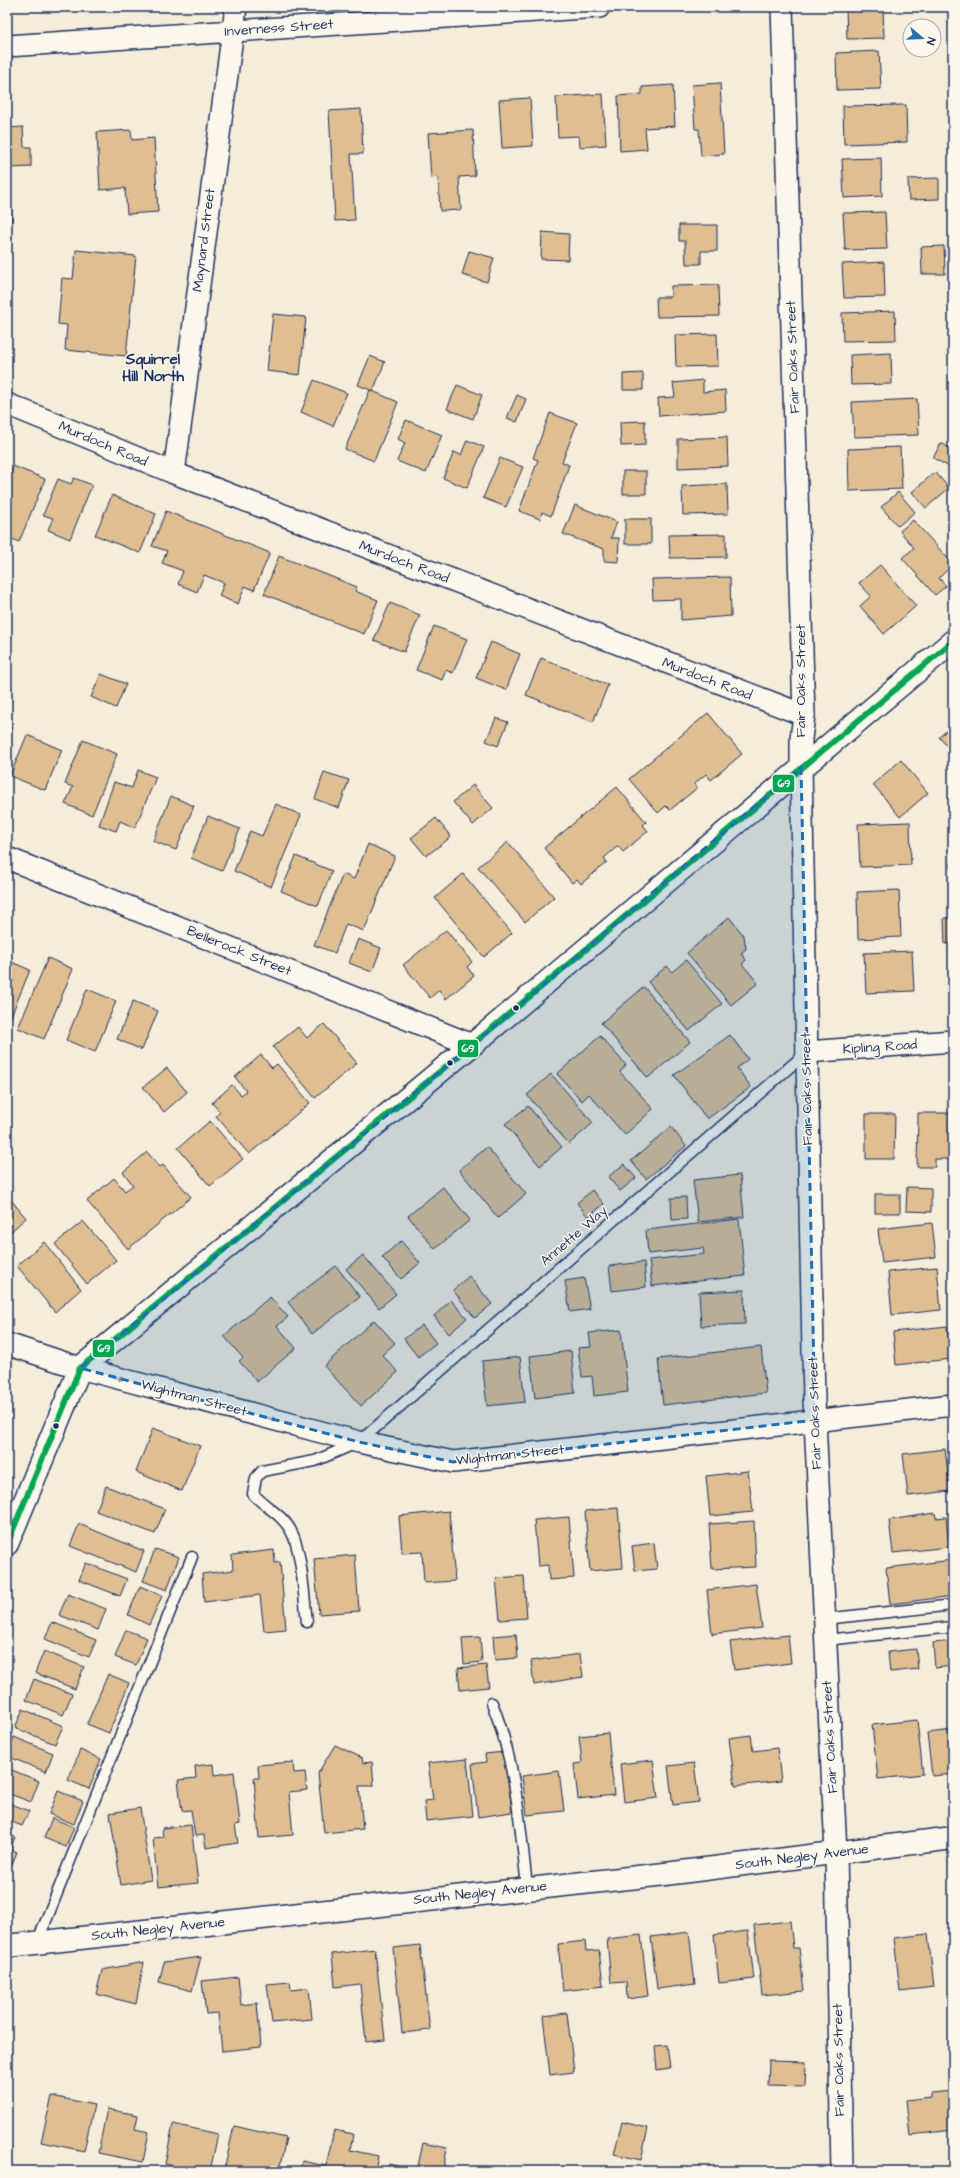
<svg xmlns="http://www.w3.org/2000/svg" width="960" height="2178" viewBox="0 0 960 2178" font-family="'Architects Daughter',sans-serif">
  <rect width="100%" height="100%" fill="#f5ecda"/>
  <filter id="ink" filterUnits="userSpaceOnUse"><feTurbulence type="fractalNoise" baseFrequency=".025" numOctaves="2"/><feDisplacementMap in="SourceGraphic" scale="8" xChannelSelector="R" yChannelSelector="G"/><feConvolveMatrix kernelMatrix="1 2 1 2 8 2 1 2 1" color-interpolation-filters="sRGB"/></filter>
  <g filter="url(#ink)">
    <g fill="#dfbe91" stroke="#1b2f5e">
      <polygon points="846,7 883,7 884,38 847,39"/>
      <polygon points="879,51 881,89 837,90 836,53"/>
      <polygon points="720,83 724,154 701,156 699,129 695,129 692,85"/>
      <polygon points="673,85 675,126 645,128 647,149 620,151 618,96 642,94 642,87"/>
      <polygon points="603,94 606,145 580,147 579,136 558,137 556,97"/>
      <polygon points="530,98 533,146 502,148 499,100"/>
      <polygon points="906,105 907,142 844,144 843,106"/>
      <polygon points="361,109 363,154 351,154 355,220 335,221 329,111"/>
      <polygon points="23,127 24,147 31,147 31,167 10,168 12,221 7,222 7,128"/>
      <polygon points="131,130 132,140 154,138 158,212 127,214 125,188 100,190 97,132"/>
      <polygon points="473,130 475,176 459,177 461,210 440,211 438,177 431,178 428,133"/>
      <polygon points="881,158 882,196 844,198 842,159"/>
      <polygon points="939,178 939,199 909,200 908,179"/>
      <polygon points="885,212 887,249 845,250 843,213"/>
      <polygon points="679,225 717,225 717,251 701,251 701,264 686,264 685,241 679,241"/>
      <polygon points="542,232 569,234 568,260 541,259"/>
      <polygon points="944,246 945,274 922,274 921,247"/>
      <polygon points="76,250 136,256 126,356 65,350 67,325 58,324 62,278 73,279"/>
      <polygon points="469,251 494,258 487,282 462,275"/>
      <polygon points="884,262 885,297 844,298 842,264"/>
      <polygon points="718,285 719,316 657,317 656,297 671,297 671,286"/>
      <polygon points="895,311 896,340 843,341 842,313"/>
      <polygon points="273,314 306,317 300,375 267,371"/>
      <polygon points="717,334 718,366 676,367 675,335"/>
      <polygon points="891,353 892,384 851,385 850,355"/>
      <polygon points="370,356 385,362 373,391 358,385"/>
      <polygon points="643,373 643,390 623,390 623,374"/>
      <polygon points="314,380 347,393 333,426 301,412"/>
      <polygon points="703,380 703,392 725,390 726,411 659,416 658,398 675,397 673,383"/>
      <polygon points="457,385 482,395 473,419 447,409"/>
      <polygon points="370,390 398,402 374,461 345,449"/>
      <polygon points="517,395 526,399 517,422 507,418"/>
      <polygon points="917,399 919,435 854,437 852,402"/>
      <polygon points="550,413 577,423 562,462 569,465 551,516 542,512 540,519 519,511 538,460 533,458"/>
      <polygon points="406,420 442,435 426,473 397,461 405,443 398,439"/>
      <polygon points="645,421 645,445 621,446 620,422"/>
      <polygon points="727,437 728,466 678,468 678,439"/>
      <polygon points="467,440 484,447 467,488 443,478 454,452 461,455"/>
      <polygon points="941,443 953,450 953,469 933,458"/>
      <polygon points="900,447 902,489 849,491 848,449"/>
      <polygon points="500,458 523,467 506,507 483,498"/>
      <polygon points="13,466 45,479 19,542 7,537 7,480"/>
      <rect x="623" y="471" width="23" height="23"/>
      <polygon points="935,472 949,488 926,508 912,492"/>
      <polygon points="74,478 92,485 70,539 48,530 53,518 43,515 58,479 71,484"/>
      <polygon points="727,484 728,514 683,515 682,486"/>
      <polygon points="898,492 915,512 898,526 881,507"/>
      <polygon points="112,495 156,514 140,553 95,535"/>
      <polygon points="575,505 617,522 611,538 619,538 618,562 604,561 604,549 563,534"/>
      <polygon points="166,511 270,553 254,590 245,586 238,604 219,596 224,583 204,575 197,592 178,584 183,571 162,563 167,551 152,546"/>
      <rect x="625" y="519" width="26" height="25"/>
      <polygon points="913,520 953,564 939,578 946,586 935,595 902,558 914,548 900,531"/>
      <polygon points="726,534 726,557 670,558 669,535"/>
      <polygon points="279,556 357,587 355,591 378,600 364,634 264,594"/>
      <polygon points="880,565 916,606 884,634 860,606 871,596 859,583"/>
      <polygon points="730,577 731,616 681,620 681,599 653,600 652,579"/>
      <polygon points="390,603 420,615 404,652 374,640"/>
      <polygon points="434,626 467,639 453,673 446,670 442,680 416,670"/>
      <polygon points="491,642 520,654 506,690 476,678"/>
      <polygon points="541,658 608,685 593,722 526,695"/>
      <polygon points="101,674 126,684 116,708 91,697"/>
      <polygon points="708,713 742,754 711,780 706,774 694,784 697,788 670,810 666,806 658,813 629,779"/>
      <polygon points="496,718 508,722 498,746 486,741"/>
      <polygon points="7,725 12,727 7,739"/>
      <polygon points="953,725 953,753 939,737"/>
      <polygon points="27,735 62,750 45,790 10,776"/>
      <polygon points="83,740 117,754 92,815 65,804 73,787 65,784"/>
      <polygon points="901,760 928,793 900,817 873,784"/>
      <polygon points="138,770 156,777 135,828 120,821 116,831 99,825 114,782 132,788"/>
      <polygon points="324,772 349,780 339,808 315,799"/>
      <polygon points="473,785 493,808 473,825 453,802"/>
      <polygon points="617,787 646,822 643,825 648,831 623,852 618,846 604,858 607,862 581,884 577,879 572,883 544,848"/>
      <polygon points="171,796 194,806 176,850 153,841"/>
      <polygon points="276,804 301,815 271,887 234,871 250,831 262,836"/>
      <polygon points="208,816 240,829 222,871 191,858"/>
      <polygon points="436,818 451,837 426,856 411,838"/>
      <polygon points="910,822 911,865 860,867 858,824"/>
      <polygon points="508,842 554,897 525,922 478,867"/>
      <polygon points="368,844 395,856 364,931 346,924 335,953 314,945 343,874 354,879"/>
      <rect x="951" y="846" width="2" height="23"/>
      <polygon points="296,856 332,871 318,906 281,891"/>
      <polygon points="463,874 512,933 484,957 435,898"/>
      <polygon points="899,890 901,937 858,939 857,892"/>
      <polygon points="729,917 744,936 746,949 741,953 746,960 742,964 758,983 731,1005 687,953"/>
      <polygon points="944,918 953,918 953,943 945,944"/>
      <polygon points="446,930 472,962 467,967 474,976 446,999 439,990 430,998 403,965"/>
      <polygon points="358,939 381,948 372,972 349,963"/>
      <polygon points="912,951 914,991 866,993 864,953"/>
      <polygon points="48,958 73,969 44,1039 18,1028"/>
      <polygon points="7,960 30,970 7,1026"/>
      <polygon points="686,960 722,1004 689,1031 648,982 667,966 672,972"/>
      <polygon points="644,987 690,1042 648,1078 601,1023"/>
      <polygon points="87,989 116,1001 95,1052 66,1040"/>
      <polygon points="133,1001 158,1011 142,1050 117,1039"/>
      <polygon points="324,1024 357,1063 315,1098 273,1047 298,1027 307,1038"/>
      <polygon points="730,1035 748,1059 737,1068 751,1087 707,1119 674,1075"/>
      <polygon points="600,1036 626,1065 620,1072 653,1109 625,1135 589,1094 582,1101 557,1074"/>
      <polygon points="261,1055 272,1068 277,1064 310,1103 249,1154 216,1116 220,1112 212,1103 232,1085 241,1095 246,1091 235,1077"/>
      <polygon points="167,1068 187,1092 164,1112 143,1087"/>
      <polygon points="551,1074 593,1123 569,1144 527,1095"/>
      <polygon points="528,1106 562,1147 540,1166 505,1124"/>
      <polygon points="918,1113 950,1113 950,1159 935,1159 935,1167 917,1167"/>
      <polygon points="866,1114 895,1114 894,1159 866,1159"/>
      <polygon points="210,1121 243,1159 210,1186 178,1148"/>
      <polygon points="671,1127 686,1146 646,1179 631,1161"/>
      <polygon points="7,1141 12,1143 7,1154"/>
      <polygon points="487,1147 526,1194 498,1218 459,1170"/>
      <polygon points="147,1152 160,1167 163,1165 191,1197 128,1249 87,1201 114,1178 125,1191 133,1185 123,1172"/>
      <polygon points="624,1164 636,1178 620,1191 608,1177"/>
      <polygon points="740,1175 744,1217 698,1222 693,1180"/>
      <polygon points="443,1187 470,1220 435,1249 408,1216"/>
      <polygon points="907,1187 931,1188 931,1212 906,1211"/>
      <polygon points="592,1190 604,1204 588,1217 577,1203"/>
      <rect x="875" y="1194" width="25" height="19"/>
      <polygon points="686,1197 687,1219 672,1220 671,1198"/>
      <polygon points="11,1200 26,1218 7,1235 7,1204"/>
      <polygon points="739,1219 745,1276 652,1286 649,1260 704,1254 703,1248 648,1254 646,1230"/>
      <polygon points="83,1221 116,1260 87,1284 55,1244"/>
      <polygon points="932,1223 936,1257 882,1263 878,1229"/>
      <polygon points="401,1241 420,1263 401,1279 382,1257"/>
      <polygon points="44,1242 81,1289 55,1312 17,1266"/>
      <polygon points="363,1255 396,1294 379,1308 346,1269"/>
      <polygon points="644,1262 646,1287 612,1291 609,1266"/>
      <polygon points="336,1266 360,1297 312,1334 288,1302"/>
      <polygon points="937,1267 941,1310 892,1315 888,1272"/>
      <polygon points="469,1276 492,1304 475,1318 453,1290"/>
      <polygon points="584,1278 590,1309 570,1312 565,1281"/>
      <polygon points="744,1290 745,1324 701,1326 699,1292"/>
      <polygon points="270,1297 288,1317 277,1326 296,1348 257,1382 239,1361 243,1358 224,1336"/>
      <polygon points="451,1300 467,1318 449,1334 434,1316"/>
      <polygon points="374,1320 395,1343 382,1355 398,1372 361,1406 324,1366"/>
      <polygon points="422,1325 436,1343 418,1357 404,1339"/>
      <polygon points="947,1326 951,1359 896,1365 893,1332"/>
      <polygon points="621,1330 628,1392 594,1396 592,1376 582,1377 578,1348 591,1347 589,1333"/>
      <polygon points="761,1347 766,1393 663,1405 658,1359"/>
      <polygon points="571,1351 575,1393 535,1398 530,1356"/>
      <polygon points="520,1357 525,1402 487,1406 482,1361"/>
      <polygon points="153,1428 200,1446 182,1491 136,1472"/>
      <polygon points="945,1449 950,1491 908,1496 903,1454"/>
      <polygon points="748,1471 753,1512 710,1516 706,1476"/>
      <polygon points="106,1486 165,1509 155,1534 96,1511"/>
      <polygon points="618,1508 623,1568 590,1571 585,1511"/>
      <polygon points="449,1511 455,1581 424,1583 422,1552 402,1553 399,1516"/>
      <polygon points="935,1513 936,1518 946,1517 949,1547 893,1553 889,1520"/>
      <polygon points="569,1517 574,1578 549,1580 548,1565 538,1566 534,1520"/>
      <polygon points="754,1521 756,1567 712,1569 709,1524"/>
      <polygon points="79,1524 144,1551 136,1572 70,1546"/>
      <polygon points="654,1543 657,1569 635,1571 632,1546"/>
      <polygon points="155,1549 179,1557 167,1590 143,1581"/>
      <polygon points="274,1550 275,1563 280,1562 286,1629 264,1631 260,1595 204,1602 202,1574 233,1570 232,1555"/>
      <polygon points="355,1555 359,1611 319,1614 314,1559"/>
      <polygon points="953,1560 953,1596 890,1604 886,1568"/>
      <polygon points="86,1563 127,1579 120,1596 79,1580"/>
      <polygon points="524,1576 527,1618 500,1620 496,1578"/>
      <polygon points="756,1584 762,1628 712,1634 707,1590"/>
      <polygon points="140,1586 162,1596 149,1625 128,1615"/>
      <polygon points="68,1594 106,1609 98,1630 59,1615"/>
      <polygon points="52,1622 96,1640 89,1657 45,1639"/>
      <polygon points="126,1630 147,1638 136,1665 115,1657"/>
      <polygon points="516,1634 518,1658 495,1660 493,1636"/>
      <polygon points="788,1635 791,1663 734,1670 730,1642"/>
      <polygon points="480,1637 482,1662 464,1664 462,1638"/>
      <polygon points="953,1641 953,1666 935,1668 933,1643"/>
      <polygon points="916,1649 918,1669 890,1672 888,1652"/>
      <polygon points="44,1651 84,1667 75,1689 35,1673"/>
      <polygon points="580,1654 583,1677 534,1685 531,1661"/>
      <polygon points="486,1665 489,1687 460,1690 458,1668"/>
      <polygon points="108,1674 129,1683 109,1733 87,1724"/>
      <polygon points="34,1679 72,1694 63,1715 26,1700"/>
      <polygon points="23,1709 63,1726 55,1744 15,1728"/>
      <polygon points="917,1720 923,1774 878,1779 872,1725"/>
      <polygon points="953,1730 953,1774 932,1776 927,1733"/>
      <polygon points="608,1733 614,1795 578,1799 574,1764 582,1763 579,1736"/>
      <polygon points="751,1735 753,1751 777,1748 781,1781 735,1786 729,1738"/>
      <polygon points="14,1737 53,1753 46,1772 7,1756"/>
      <polygon points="335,1745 362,1758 363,1763 372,1762 374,1786 359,1786 363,1829 324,1833 318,1773"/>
      <polygon points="80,1750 101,1759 89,1789 68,1780"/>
      <polygon points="505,1752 512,1812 478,1817 472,1764 486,1762 485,1754"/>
      <polygon points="467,1759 473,1816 426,1821 424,1801 433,1800 428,1763"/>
      <polygon points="653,1760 658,1798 624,1802 620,1764"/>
      <polygon points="293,1762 294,1773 305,1772 307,1790 289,1792 293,1835 259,1838 254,1778 259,1778 258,1765"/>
      <polygon points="694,1763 699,1802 673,1805 668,1766"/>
      <polygon points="213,1764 214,1775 234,1772 240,1824 235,1825 238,1843 206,1848 204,1835 195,1836 191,1810 182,1811 178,1780 196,1778 195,1766"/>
      <polygon points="7,1768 39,1781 31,1802 7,1793"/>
      <polygon points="559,1771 564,1811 527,1815 522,1776"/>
      <polygon points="58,1791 83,1801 74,1824 49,1814"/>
      <polygon points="7,1802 29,1811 22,1826 7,1820"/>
      <polygon points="140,1808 151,1880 121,1885 110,1813"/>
      <polygon points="52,1818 74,1827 66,1847 44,1838"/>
      <polygon points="191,1825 198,1883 158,1887 153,1838 163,1837 162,1828"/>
      <polygon points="7,1834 15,1837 10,1850 17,1852 7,1876"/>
      <polygon points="790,1921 793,1948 799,1948 804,1991 762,1995 754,1925"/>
      <polygon points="748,1931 754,1979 719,1983 714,1935"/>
      <polygon points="689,1932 695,1984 657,1989 651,1937"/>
      <polygon points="928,1934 934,1987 900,1991 894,1938"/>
      <polygon points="641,1935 648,1996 627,1999 626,1982 611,1983 607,1939"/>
      <polygon points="585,1941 586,1951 599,1950 603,1986 563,1991 558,1944"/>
      <polygon points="420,1945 430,2030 402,2033 393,1948"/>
      <polygon points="375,1949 385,2040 366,2042 360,1984 335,1987 332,1954"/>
      <polygon points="201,1957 192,1991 159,1982 164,1962"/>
      <polygon points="144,1962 136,2004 96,1994 102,1970"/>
      <polygon points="238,1977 241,2005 257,2003 261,2047 222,2051 218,2013 206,2014 202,1981"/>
      <polygon points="290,1982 291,1990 309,1988 312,2019 272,2023 267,1984"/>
      <polygon points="567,2013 574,2072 550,2075 543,2016"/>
      <polygon points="667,2045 670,2068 657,2070 655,2046"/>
      <polygon points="769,2061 806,2062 805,2087 768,2086"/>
      <polygon points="953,2091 953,2130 910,2135 906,2100 931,2097 931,2093"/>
      <polygon points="52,2096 94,2105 84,2151 41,2142"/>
      <polygon points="107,2109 138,2115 135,2129 149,2132 143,2162 98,2153"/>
      <polygon points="622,2122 648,2128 641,2160 614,2154"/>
      <polygon points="173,2124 218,2134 210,2171 195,2171 165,2164"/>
      <polygon points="234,2126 286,2138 279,2171 224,2171"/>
      <polygon points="334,2130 353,2134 350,2150 378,2156 375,2171 300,2171 302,2161 326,2166"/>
      <polygon points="423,2143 447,2148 443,2171 387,2171 389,2164 417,2171"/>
    </g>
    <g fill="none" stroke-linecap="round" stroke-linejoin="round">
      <defs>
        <g id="service">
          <polyline points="824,1619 953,1605"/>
          <path d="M 307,1622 C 304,1599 302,1550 291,1531 C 283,1515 265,1507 253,1494 L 256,1478 L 262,1471 L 315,1461 L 359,1442 L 807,1052"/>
          <polyline points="825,1640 953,1627"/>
          <path d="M 492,1703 C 516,1763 520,1824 527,1887"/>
          <polyline points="37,1943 192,1557"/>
        </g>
        <g id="minor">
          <polyline points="782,7 804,715 801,739 801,767 814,1400 836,1852 842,2171"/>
          <polyline points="7,46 599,7"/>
          <polyline points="7,404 174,473 804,715"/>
          <polyline points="174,473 236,7"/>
          <polyline points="7,858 472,1045"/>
          <polyline points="807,1052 953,1041"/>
          <polyline points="7,1344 80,1368 359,1442 453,1462 953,1405"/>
        </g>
        <polyline id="tertiary" points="7,1946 665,1874 953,1838"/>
        <polyline id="secondary" points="7,1544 80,1368 472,1045 953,641"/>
      </defs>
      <use href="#service" stroke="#1b2f5e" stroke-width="13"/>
      <use href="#minor" stroke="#1b2f5e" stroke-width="24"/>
      <use href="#tertiary" stroke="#1b2f5e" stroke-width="25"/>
      <use href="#secondary" stroke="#1b2f5e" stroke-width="25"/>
      <use href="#service" stroke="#fbf7ec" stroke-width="10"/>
      <use href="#minor" stroke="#fbf7ec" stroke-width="21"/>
      <use href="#tertiary" stroke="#fbf7ec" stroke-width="22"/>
      <use href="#secondary" stroke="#fbf7ec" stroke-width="22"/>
      <defs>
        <polyline id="bus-1" points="7,1544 80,1368 472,1045 953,641"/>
      </defs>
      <use href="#bus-1" stroke="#fbf7ec" stroke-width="9"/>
      <use href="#bus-1" stroke="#00a651" stroke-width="6"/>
    </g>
    <defs><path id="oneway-solid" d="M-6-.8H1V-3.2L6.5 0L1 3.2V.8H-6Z"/></defs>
    <g fill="#8b93a5">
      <use href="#oneway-solid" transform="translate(118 1378) rotate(15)"/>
      <use href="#oneway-solid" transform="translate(271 1419) rotate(15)"/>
      <use href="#oneway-solid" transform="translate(580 1447) rotate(-7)"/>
      <use href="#oneway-solid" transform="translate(397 1450) rotate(12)"/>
    </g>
  </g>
  <path fill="#1f6fb2" fill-opacity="0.2" stroke="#1f6fb2" stroke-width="3" stroke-dasharray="8 5" stroke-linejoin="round" d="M 801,767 L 815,1420 L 453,1462 L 359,1442 L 80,1368 L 472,1045 Z"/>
  <g fill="#1b2f5e" stroke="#fbf7ec" stroke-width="1.5">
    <circle cx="516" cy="1008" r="3.5"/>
    <circle cx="450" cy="1063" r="3.5"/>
    <circle cx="56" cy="1426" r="3.5"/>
  </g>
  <g text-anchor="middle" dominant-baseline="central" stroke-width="3" stroke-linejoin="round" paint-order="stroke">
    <g font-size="14" fill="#1b2f5e" stroke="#fbf7ec">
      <text transform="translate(279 28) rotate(-4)">Inverness Street</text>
      <text transform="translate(204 240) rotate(-83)">Maynard Street</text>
      <text transform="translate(793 357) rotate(-92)">Fair Oaks Street</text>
      <text transform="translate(103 444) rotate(23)">Murdoch Road</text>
      <text transform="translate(404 562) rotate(21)">Murdoch Road</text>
      <text transform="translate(707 679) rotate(21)">Murdoch Road</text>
      <text transform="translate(801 681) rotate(-90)">Fair Oaks Street</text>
      <text transform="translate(239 951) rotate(22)">Bellerock Street</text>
      <text transform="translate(880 1047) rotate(-4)">Kipling Road</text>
      <text transform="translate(807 1089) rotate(-91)">Fair Oaks Street</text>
      <text transform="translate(574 1236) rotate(-41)">Annette Way</text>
      <text transform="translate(194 1398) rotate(15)">Wightman Street</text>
      <text transform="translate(815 1413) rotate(-92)">Fair Oaks Street</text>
      <text transform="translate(510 1455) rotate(-6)">Wightman Street</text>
      <text transform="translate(830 1737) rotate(-93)">Fair Oaks Street</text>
      <text transform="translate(802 1857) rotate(-7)">South Negley Avenue</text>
      <text transform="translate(480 1893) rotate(-6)">South Negley Avenue</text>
      <text transform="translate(158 1929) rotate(-6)">South Negley Avenue</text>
      <text transform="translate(839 2060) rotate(-91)">Fair Oaks Street</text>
    </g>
    <g font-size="15" font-weight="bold" fill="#1b2f5e" stroke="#fbf7ec">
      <text x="153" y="359">Squirrel<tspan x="153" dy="17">Hill North</tspan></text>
    </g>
  </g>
  <g stroke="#fbf7ec" stroke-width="1.5">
    <rect x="772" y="774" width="23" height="19" rx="4" fill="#00a651"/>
    <rect x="457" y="1039" width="22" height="19" rx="4" fill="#00a651"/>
    <rect x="92" y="1339" width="23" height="19" rx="4" fill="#00a651"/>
  </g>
  <g font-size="11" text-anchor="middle" font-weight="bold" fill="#fff">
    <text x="784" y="787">69</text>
    <text x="468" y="1052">69</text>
    <text x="104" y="1352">69</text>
  </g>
  <rect width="960" height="2178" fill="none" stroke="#fbf7ec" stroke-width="24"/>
  <rect x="12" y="12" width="936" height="2154" fill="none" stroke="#1b2f5e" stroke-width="1.5" filter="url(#ink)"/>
  <g transform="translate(922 38) rotate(109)"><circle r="19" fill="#fbf7ec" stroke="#a1a7b3"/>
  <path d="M0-3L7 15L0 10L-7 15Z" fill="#1f6fb2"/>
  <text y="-6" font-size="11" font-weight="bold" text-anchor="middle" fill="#1b2f5e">N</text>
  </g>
</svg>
